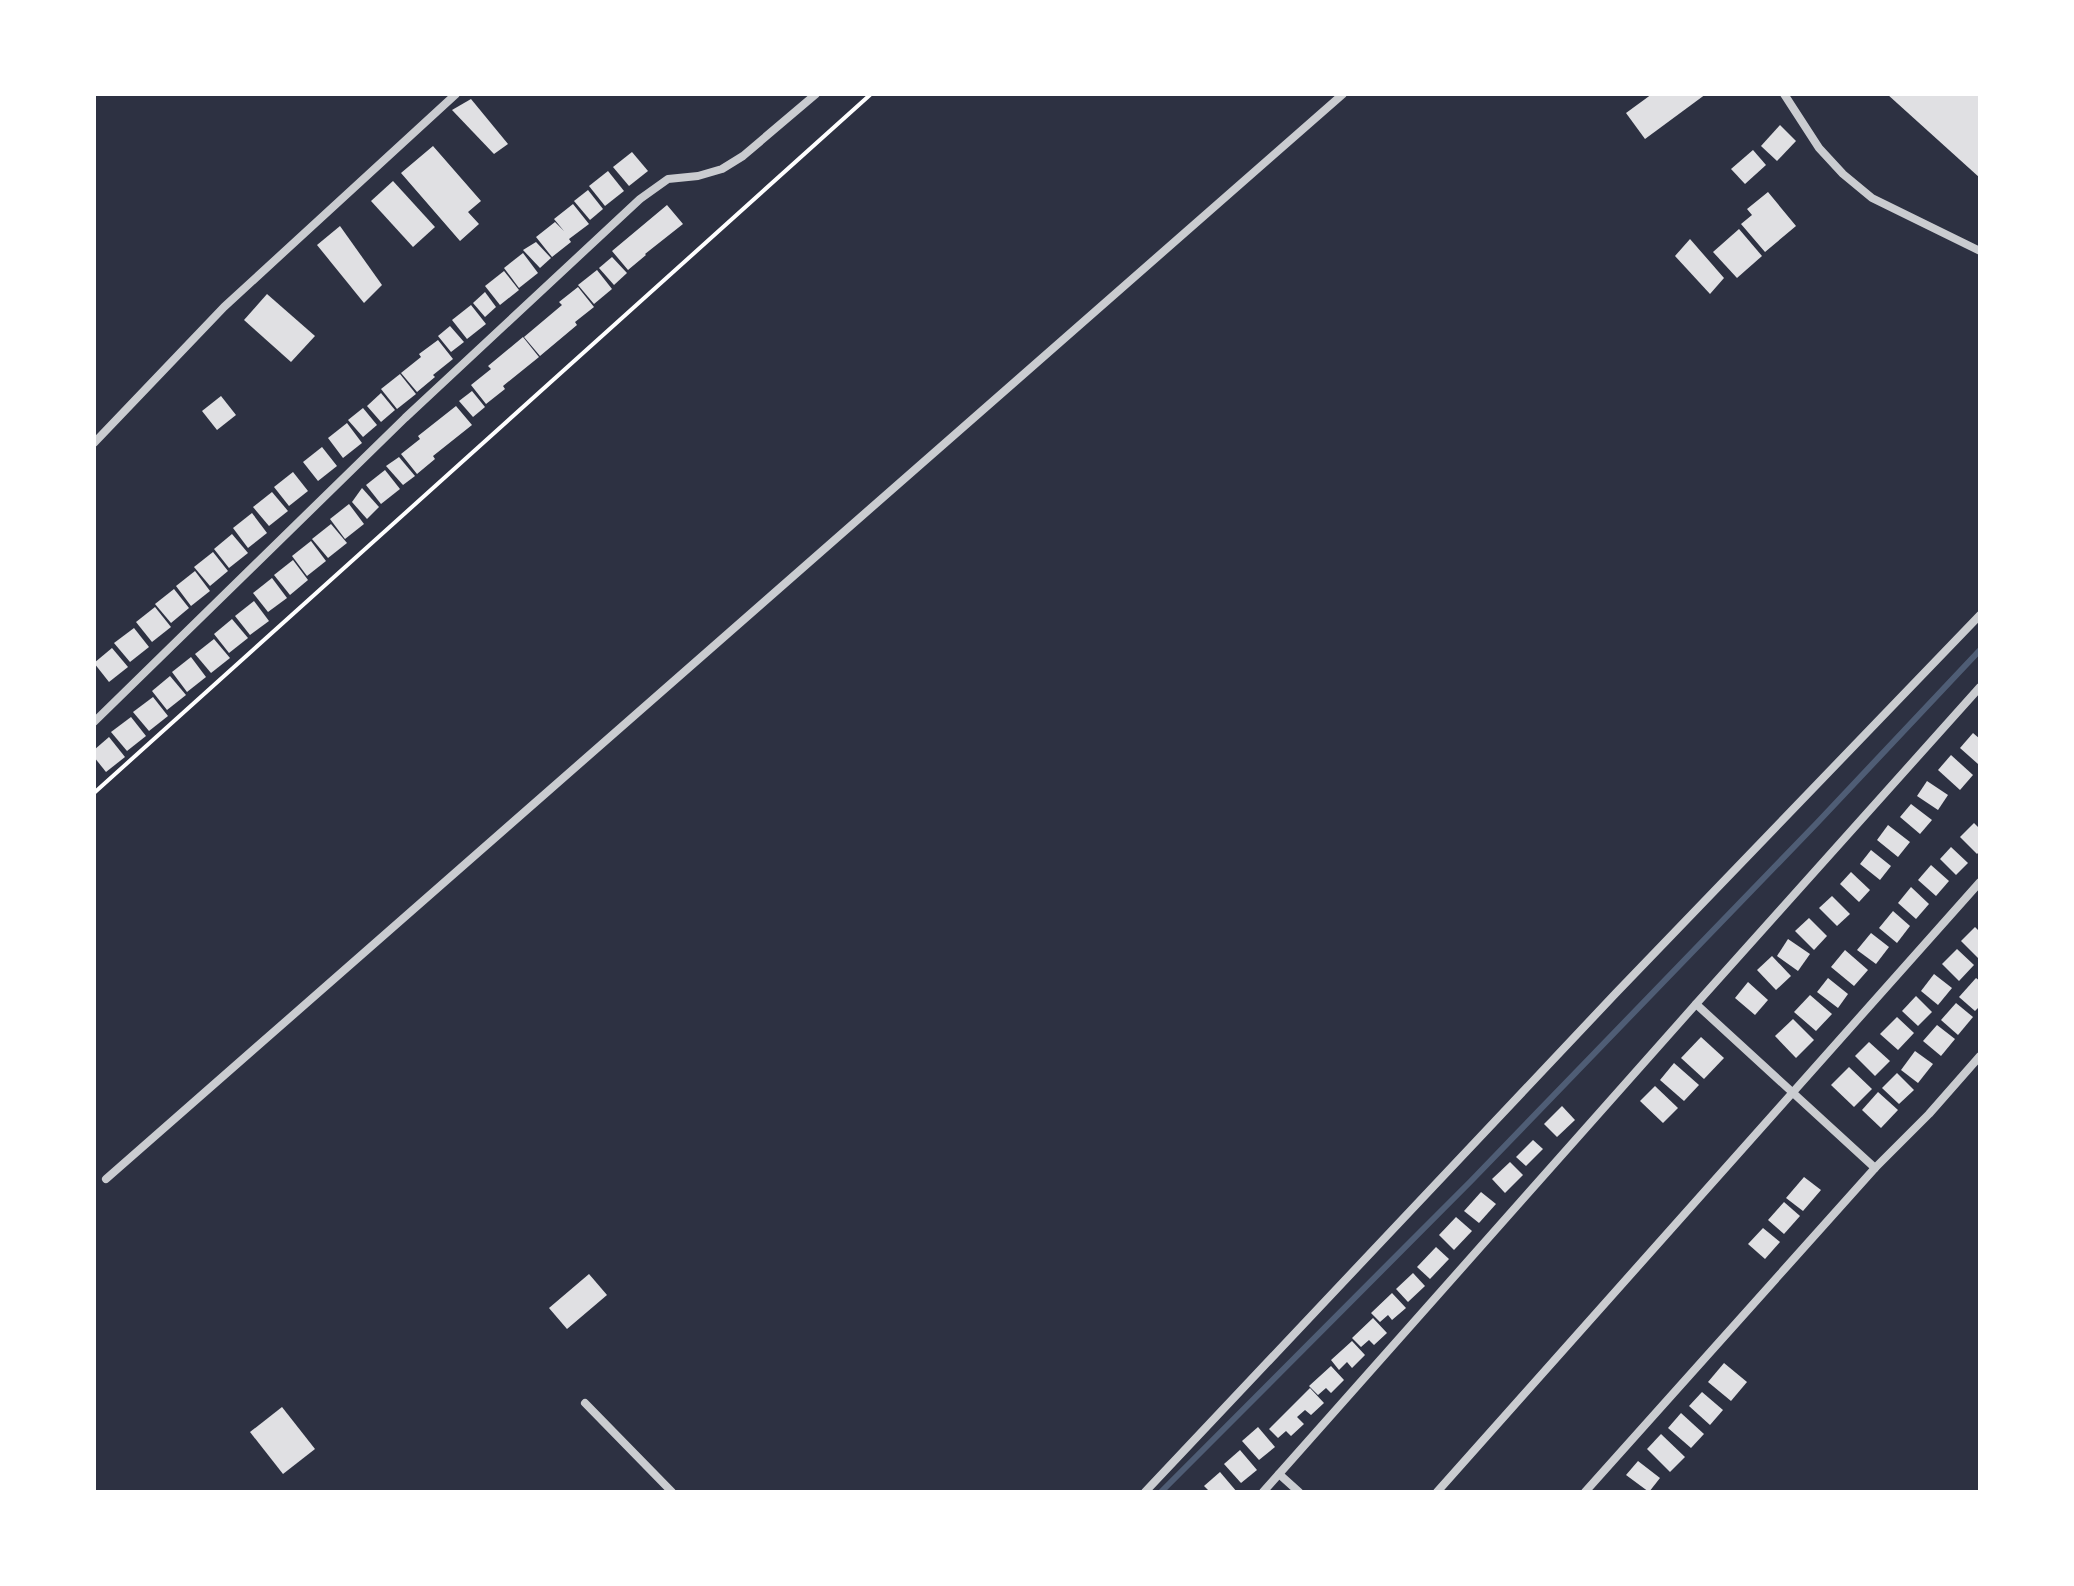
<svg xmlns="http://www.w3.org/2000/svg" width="2074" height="1586" viewBox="0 0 2074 1586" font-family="'IBM Plex Serif',serif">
  <rect width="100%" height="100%" fill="#2d3142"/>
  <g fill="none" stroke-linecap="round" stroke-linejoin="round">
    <polyline stroke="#4f5d75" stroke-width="6" points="1161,1492 1471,1181 1817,823 1980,650"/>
  </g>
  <g fill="#e0e0e3">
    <polygon points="1652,94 1706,94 1645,139 1626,113"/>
    <polygon points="1887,94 1980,94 1980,178"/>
    <polygon points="471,99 508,144 494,154 452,110"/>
    <polygon points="1780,125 1796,141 1777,161 1761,146"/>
    <polygon points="433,146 481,201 468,212 479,224 460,241 401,173"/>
    <polygon points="1753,150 1766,165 1745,184 1731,169"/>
    <polygon points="632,152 648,171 629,186 613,167"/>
    <polygon points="608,171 624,191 605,206 589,186"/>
    <polygon points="393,181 435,227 413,247 371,201"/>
    <polygon points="588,190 603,209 590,220 574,201"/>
    <polygon points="1768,192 1796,226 1765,252 1741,224 1752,215 1747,209"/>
    <polygon points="573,204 589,224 569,239 571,242 552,257 536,237 555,222 564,231 554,219"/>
    <polygon points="667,205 683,224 645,254 646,255 628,270 612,251"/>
    <polygon points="340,226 382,285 364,303 317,245"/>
    <polygon points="1739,229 1762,256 1737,278 1713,252"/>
    <polygon points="1690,239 1724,278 1710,294 1675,256"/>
    <polygon points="536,242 551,258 540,268 523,250"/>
    <polygon points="523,253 538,273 519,288 504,268"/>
    <polygon points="612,257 627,273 614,285 599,268"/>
    <polygon points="597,270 612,289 594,304 578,285"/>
    <polygon points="504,271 519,290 500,305 485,286"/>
    <polygon points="578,287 594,307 575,322 577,325 540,356 524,337 562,305 559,302"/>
    <polygon points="485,292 496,307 485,317 473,303"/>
    <polygon points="267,294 315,336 291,362 244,320"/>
    <polygon points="471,305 486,324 467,339 452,320"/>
    <polygon points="450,326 464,342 451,352 438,336"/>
    <polygon points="523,337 539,357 503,386 505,389 486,404 471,385 491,369 488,366"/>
    <polygon points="438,340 453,359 433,375 435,377 417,392 401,373 421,357 419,354"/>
    <polygon points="400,374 416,394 397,409 381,389"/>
    <polygon points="472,391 485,407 473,417 459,401"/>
    <polygon points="381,393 395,410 381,422 367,406"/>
    <polygon points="221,396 236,415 217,430 202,411"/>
    <polygon points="456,406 472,425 433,456 435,459 417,474 401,454 420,439 418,436"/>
    <polygon points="363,408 377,425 363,437 348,420"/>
    <polygon points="347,423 362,443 343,458 328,438"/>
    <polygon points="322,447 337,466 318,481 303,462"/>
    <polygon points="399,457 415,476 403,485 386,466"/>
    <polygon points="385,470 400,489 381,504 366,485"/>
    <polygon points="293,472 308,491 289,506 274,487"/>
    <polygon points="362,488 379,507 367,519 352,502"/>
    <polygon points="272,492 288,511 269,526 253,507"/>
    <polygon points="349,504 364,524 345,539 330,519"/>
    <polygon points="252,513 267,533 248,548 233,528"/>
    <polygon points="331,524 347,543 328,558 312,539"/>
    <polygon points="232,534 248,553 229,568 214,549"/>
    <polygon points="311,541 326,561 307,576 292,556"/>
    <polygon points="213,552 228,571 210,586 194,567"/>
    <polygon points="293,560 308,580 290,595 274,575"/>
    <polygon points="195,571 210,591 191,606 176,586"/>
    <polygon points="272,578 287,598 268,612 253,593"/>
    <polygon points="174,589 189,608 171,623 155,604"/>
    <polygon points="254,601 269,621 250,635 235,616"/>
    <polygon points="155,607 171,627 152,642 136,622"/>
    <polygon points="232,619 248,638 229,653 214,634"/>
    <polygon points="134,628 149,647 130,662 114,643"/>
    <polygon points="214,639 230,658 211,673 195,654"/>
    <polygon points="112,648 128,667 109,682 94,663"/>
    <polygon points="191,657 206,677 187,692 172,672"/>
    <polygon points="170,676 186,695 167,710 152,691"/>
    <polygon points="153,697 168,716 149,731 133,712"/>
    <polygon points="131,717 146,736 127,751 111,732"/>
    <polygon points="1973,733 1980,739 1980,762 1978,764 1960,748"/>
    <polygon points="109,737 125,757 106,772 94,757 94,750"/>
    <polygon points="1951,755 1973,775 1960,790 1938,770"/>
    <polygon points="1927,781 1948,795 1938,810 1917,796"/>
    <polygon points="1911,804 1932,820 1920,834 1900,817"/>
    <polygon points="1974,823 1980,829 1980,851 1977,854 1960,837"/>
    <polygon points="1888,825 1910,842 1898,857 1877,840"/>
    <polygon points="1951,847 1968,863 1956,875 1940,859"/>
    <polygon points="1871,850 1891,866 1880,880 1860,864"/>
    <polygon points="1931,865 1949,881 1936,896 1918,880"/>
    <polygon points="1851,872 1870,890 1859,902 1840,884"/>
    <polygon points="1911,887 1929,904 1916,919 1898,903"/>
    <polygon points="1832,896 1850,914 1837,926 1819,908"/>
    <polygon points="1893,911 1910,926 1897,943 1879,928"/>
    <polygon points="1809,918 1827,936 1814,950 1795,931"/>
    <polygon points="1975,927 1980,932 1980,960 1961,941"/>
    <polygon points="1871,933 1889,947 1876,964 1857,950"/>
    <polygon points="1788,939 1810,954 1798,971 1777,956"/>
    <polygon points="1957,949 1974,965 1959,981 1942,964"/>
    <polygon points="1845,950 1868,970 1854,986 1831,967"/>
    <polygon points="1772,956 1791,976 1776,990 1757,970"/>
    <polygon points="1934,974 1952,988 1938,1005 1921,991"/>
    <polygon points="1828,978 1848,994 1838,1008 1817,992"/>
    <polygon points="1976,978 1980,981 1980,1006 1975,1011 1959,997"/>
    <polygon points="1748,982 1768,1000 1755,1015 1735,998"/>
    <polygon points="1810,995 1832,1014 1816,1031 1794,1012"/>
    <polygon points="1916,996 1932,1012 1918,1026 1902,1011"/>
    <polygon points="1956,1003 1973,1017 1958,1035 1941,1020"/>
    <polygon points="1897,1017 1914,1033 1898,1050 1880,1034"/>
    <polygon points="1793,1019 1814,1040 1796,1058 1775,1036"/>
    <polygon points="1937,1025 1955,1039 1941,1056 1923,1041"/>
    <polygon points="1701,1037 1724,1058 1704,1079 1681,1058"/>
    <polygon points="1869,1042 1890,1061 1875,1076 1855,1056"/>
    <polygon points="1915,1051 1933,1064 1918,1083 1901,1070"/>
    <polygon points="1674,1063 1699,1085 1684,1101 1660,1080"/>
    <polygon points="1849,1067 1872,1089 1854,1107 1831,1085"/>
    <polygon points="1897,1073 1914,1090 1899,1104 1882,1088"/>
    <polygon points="1655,1086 1678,1108 1663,1123 1640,1101"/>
    <polygon points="1878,1092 1898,1110 1881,1128 1862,1110"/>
    <polygon points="1562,1106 1575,1120 1557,1137 1544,1124"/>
    <polygon points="1533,1140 1543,1149 1526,1166 1516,1157"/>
    <polygon points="1510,1162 1523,1175 1505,1193 1492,1179"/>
    <polygon points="1804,1177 1821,1190 1803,1211 1786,1198"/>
    <polygon points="1481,1192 1496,1204 1479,1223 1464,1211"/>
    <polygon points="1784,1202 1800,1216 1784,1234 1768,1220"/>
    <polygon points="1456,1217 1472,1231 1454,1250 1439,1235"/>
    <polygon points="1763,1228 1780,1242 1765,1259 1748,1244"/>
    <polygon points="1436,1247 1449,1259 1430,1279 1417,1267"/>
    <polygon points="1413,1273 1425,1286 1408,1302 1396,1289"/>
    <polygon points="589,1274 607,1295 567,1329 549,1308"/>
    <polygon points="1392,1293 1406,1308 1392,1320 1388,1315 1380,1322 1371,1313"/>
    <polygon points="1373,1318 1387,1333 1374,1345 1369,1340 1361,1347 1352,1338"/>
    <polygon points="1352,1341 1365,1355 1352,1368 1347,1362 1339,1370 1331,1360"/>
    <polygon points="1724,1363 1747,1382 1731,1401 1708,1382"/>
    <polygon points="1331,1366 1344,1380 1331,1393 1326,1388 1318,1395 1309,1386"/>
    <polygon points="1310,1388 1324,1403 1311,1415 1305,1410 1297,1417 1304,1424 1291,1436 1286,1431 1278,1438 1269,1429"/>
    <polygon points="1702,1392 1723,1410 1710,1425 1689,1406"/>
    <polygon points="282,1407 315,1449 283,1474 250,1432"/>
    <polygon points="1681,1413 1704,1434 1691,1448 1668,1428"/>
    <polygon points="1258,1427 1275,1447 1259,1460 1242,1441"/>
    <polygon points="1661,1434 1685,1457 1670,1472 1647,1449"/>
    <polygon points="1240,1450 1257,1470 1241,1483 1224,1464"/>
    <polygon points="1638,1461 1660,1478 1649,1492 1626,1475"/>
    <polygon points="1220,1472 1237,1492 1210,1492 1204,1486"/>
  </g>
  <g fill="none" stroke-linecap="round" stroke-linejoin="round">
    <polyline stroke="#fff" stroke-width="4" points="94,793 871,94"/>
    <g stroke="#caccd0" stroke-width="8">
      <polyline points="1784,94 1819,148 1843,174 1872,198 1980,251"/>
      <polyline points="94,443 224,307 456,94"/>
      <polyline points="94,722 405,418 640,199 668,179 698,176 722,169 743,156 816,94"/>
      <polyline points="1696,1004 1875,1168"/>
      <polyline points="106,1179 1343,94"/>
      <polyline points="585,1403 672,1492"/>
      <polyline points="1279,1474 1299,1492"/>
      <polyline points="1145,1492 1616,993 1980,615"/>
      <polyline points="1263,1492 1696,1004 1980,687"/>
      <polyline points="1437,1492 1980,882"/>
      <polyline points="1585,1492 1875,1168 1929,1114 1980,1056"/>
    </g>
  </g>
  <rect width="2074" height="1586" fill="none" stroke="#ffffff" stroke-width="192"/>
</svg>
